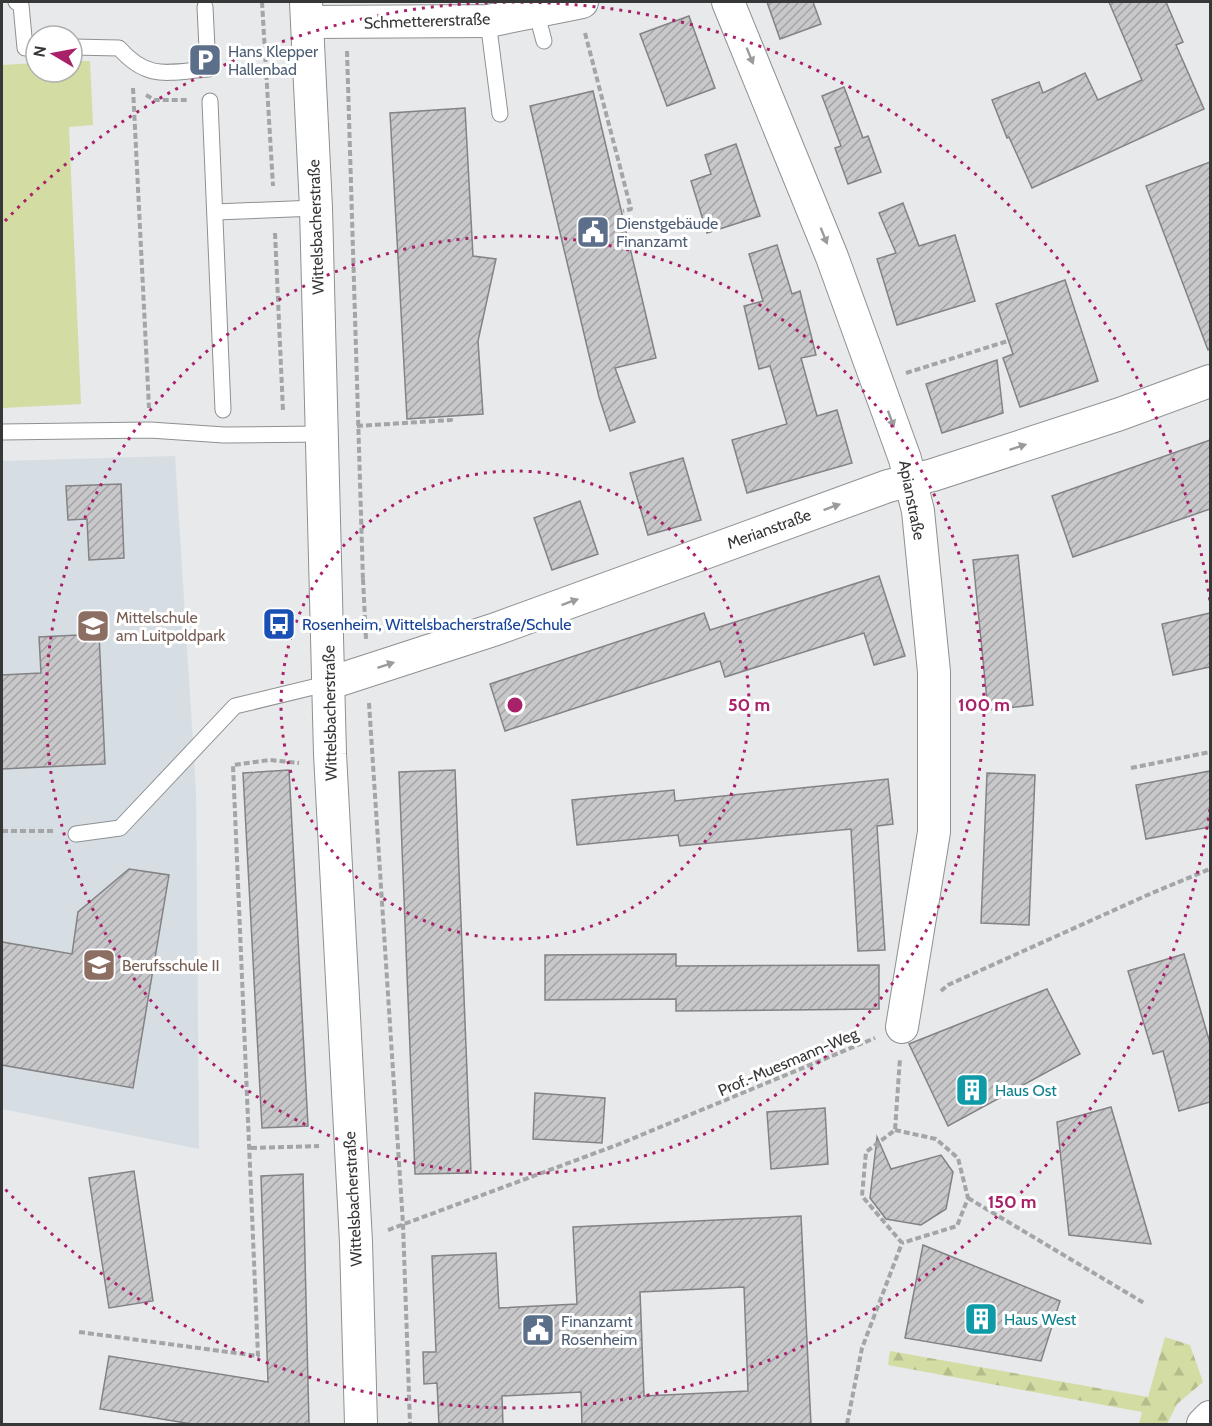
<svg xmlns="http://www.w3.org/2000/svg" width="1212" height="1426" viewBox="0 0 1212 1426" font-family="Cabin,sans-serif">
  <defs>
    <pattern id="forest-firs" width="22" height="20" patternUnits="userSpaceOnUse" patternTransform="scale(1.5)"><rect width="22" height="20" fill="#d3dca2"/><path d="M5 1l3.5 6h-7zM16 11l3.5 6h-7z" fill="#b6bd8c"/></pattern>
    <pattern id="building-hatch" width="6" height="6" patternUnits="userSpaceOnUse" patternTransform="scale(1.5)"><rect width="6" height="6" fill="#c8c7ca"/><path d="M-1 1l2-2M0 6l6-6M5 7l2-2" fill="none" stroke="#a3a2a5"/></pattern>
  </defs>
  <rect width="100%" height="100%" fill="#e7e9eb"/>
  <polygon fill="#d6dee4" points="175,456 196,791 199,1149 2,1109 2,461"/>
  <polygon fill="url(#forest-firs)" points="1165,1337 1190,1345 1203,1382 1177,1404 1167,1424 1139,1424 1142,1412 888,1365 890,1351 1148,1397"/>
  <polygon fill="#d3dca2" points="72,61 90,61 93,125 69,127 81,404 2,408 2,65 36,63 36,72 72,72"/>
  <g fill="url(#building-hatch)" stroke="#838284" stroke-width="1.5" fill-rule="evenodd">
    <polygon points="767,2 813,2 821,24 780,39"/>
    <polygon points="1109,2 1166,2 1183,42 1176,45 1204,109 1032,188 1009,137 1007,138 992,100 1039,82 1043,93 1085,73 1098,100 1142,80"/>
    <polygon points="689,16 715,88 667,106 640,34"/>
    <polygon points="844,87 863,138 868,136 881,172 848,184 835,148 841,146 822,96"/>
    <polygon points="593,91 656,358 615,368 635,422 610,431 599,397 530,106"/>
    <polygon points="465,108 473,256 496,259 478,341 483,414 407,419 390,113"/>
    <polygon points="736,144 760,216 707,233 691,181 711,174 705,155"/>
    <polygon points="1210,162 1210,349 1208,350 1146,186"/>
    <polygon points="903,203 919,246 955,235 975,301 897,325 877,259 896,253 879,213"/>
    <polygon points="777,245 792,294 800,291 816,355 801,358 817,416 837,410 852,463 747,493 732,440 787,424 770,366 759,369 744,306 763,301 749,254"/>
    <polygon points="1065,280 1098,381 1020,407 1003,358 1013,354 996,304"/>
    <polygon points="997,360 1003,413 942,433 926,384"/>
    <polygon points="1210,440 1210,509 1073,557 1052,496"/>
    <polygon points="683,458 701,520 648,535 630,473"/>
    <polygon points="121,484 124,558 89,560 87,519 68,520 66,486"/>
    <polygon points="580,501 598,554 552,570 534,518"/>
    <polygon points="1018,555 1033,705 988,710 973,560"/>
    <polygon points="879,576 905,656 874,665 864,633 725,677 720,661 505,731 490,684 704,613 710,630"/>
    <polygon points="1210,613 1210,667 1173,675 1162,624"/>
    <polygon points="99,634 105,764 2,769 2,675 41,673 39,637"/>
    <polygon points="289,770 308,1126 262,1128 243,773"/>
    <polygon points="455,770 471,1173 415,1174 399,772"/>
    <polygon points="1210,771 1210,827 1146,839 1136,785"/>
    <polygon points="987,773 1035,775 1029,925 981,923"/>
    <polygon points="888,779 893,824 877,826 885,950 858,951 851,829 680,846 678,835 577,845 572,800 674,790 675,801"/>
    <polygon points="129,869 169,875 133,1088 2,1065 2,942 72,954 78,912"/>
    <polygon points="676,954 676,966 879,965 879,1009 676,1011 676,999 545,1000 545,955"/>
    <polygon points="1184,954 1210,1043 1210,1102 1179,1111 1163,1051 1153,1054 1128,971"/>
    <polygon points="1047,989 1080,1054 948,1126 909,1044"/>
    <polygon points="535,1093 605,1098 602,1143 533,1139"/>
    <polygon points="1111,1107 1151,1244 1069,1235 1057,1122"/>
    <polygon points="825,1108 828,1164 771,1169 767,1112"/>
    <polygon points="877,1137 891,1169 941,1155 953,1172 946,1209 921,1225 886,1219 870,1198"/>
    <polygon points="134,1171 153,1301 109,1308 89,1178"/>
    <polygon points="303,1174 309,1425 198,1425 100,1409 109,1356 268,1382 261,1176"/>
    <path d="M 801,1216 L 811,1425 L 582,1425 L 581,1392 L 502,1396 L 503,1425 L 439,1425 L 437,1383 L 424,1384 L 423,1352 L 436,1352 L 432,1256 L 496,1253 L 499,1308 L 577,1304 L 573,1227 ZM 744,1287 L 748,1391 L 644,1396 L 640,1292 Z"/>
    <polygon points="923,1245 1060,1301 1041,1361 905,1338"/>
  </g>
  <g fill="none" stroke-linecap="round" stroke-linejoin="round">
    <defs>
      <g id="lane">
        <polyline points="16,2 21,5 25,48 36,48"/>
        <polyline points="536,11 544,41"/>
        <polyline points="488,21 500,114"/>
        <path d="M 72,47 L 119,48 C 148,81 168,72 208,69 L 205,7"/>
        <polyline points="210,101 223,410"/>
        <polyline points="215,212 316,208"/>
        <polyline points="2,432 150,430 224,435 323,434"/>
        <polyline points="76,834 120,828 235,706 330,683"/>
      </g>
      <g id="street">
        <polyline points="306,2 316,208 330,754 356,1242 361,1424"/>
        <polyline points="728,2 832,257 905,459 918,511 934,672 934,832 902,1027"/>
        <polyline points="307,22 488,21 582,2"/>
        <polyline points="330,683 496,629 888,486 933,475 1120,414 1210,381"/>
        <polyline points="1203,1424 1210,1417"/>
      </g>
    </defs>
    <use href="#lane" stroke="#8e9092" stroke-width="17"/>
    <use href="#street" stroke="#8e9092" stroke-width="34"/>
    <g stroke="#a3a5a6" stroke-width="4" stroke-dasharray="6 3" stroke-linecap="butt">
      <polyline points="262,2 273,186"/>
      <polyline points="585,33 631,209 623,211"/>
      <polyline points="347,51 363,581"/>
      <polyline points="133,88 149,408"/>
      <polyline points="146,95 155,100 189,100"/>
      <polyline points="275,233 283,411"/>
      <polyline points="906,373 1011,340"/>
      <polyline points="357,426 451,420 451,417"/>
      <polyline points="363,579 366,639"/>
      <polyline points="369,703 403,1224 410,1424"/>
      <polyline points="1131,768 1210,752"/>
      <polyline points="2,831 55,831"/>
      <polyline points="941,991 948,985 1152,893 1210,869"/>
      <polyline points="895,1130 936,1139 958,1158 968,1198 957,1226 902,1243"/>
      <polyline points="251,1148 319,1146"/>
      <polyline points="968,1198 1144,1303"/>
      <polyline points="388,1230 617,1145 875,1038"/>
      <polyline points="79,1332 258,1356 233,765 270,760 299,763"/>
      <polyline points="847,1424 862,1348 902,1243 862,1196 866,1152 895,1130 900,1058"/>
    </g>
    <use href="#lane" stroke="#fff" stroke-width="15"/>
    <use href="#street" stroke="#fff" stroke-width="32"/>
  </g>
  <defs><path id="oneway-solid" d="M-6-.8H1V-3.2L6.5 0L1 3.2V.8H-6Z" transform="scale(1.5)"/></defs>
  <g fill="#9a9b9b">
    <use href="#oneway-solid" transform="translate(750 56) rotate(68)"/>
    <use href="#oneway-solid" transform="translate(824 236) rotate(68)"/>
    <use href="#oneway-solid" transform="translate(891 419) rotate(70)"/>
    <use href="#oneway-solid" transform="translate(1018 447) rotate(-18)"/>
    <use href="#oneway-solid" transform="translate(832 507) rotate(-20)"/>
    <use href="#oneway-solid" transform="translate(570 602) rotate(-20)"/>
    <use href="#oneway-solid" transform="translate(386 665) rotate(-18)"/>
  </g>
  <g fill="none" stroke="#a82169" stroke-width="3" stroke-dasharray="3 6">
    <circle cx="515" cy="705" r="234"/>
    <circle cx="515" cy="705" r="469"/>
    <path d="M1210 809A703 703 0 0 1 5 1189M5 221A703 703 0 0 1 1210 601"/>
  </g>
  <defs>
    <symbol id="parking-square" viewBox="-11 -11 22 22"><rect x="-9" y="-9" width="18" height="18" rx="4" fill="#5c6f8a" stroke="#fff"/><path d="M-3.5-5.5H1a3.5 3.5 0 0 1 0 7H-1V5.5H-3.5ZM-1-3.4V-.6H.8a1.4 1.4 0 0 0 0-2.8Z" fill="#fff"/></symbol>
    <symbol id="civic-square" viewBox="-11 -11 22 22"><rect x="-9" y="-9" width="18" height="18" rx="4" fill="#5c6f8a" stroke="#fff"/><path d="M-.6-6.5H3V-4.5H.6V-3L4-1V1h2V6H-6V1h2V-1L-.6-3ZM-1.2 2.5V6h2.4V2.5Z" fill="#fff"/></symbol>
    <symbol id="bus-square" viewBox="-11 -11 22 22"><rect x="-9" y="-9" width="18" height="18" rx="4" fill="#1a4fb4" stroke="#fff"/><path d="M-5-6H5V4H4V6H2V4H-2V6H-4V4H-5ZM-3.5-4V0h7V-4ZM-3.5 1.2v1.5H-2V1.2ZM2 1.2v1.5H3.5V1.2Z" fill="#fff"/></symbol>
    <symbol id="school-square" viewBox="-11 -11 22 22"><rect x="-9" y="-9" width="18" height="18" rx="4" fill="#8d6e63" stroke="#fff"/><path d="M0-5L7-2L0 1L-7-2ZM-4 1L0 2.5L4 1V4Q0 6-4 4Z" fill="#fff"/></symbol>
    <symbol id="building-square" viewBox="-11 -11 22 22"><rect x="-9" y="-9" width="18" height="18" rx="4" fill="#0f9aa8" stroke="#fff"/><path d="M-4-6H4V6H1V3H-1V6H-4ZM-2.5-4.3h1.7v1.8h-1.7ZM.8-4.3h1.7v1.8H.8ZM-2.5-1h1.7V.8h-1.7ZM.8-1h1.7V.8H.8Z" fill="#fff"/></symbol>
  </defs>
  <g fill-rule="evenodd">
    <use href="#parking-square" x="186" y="41" width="38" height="38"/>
    <use href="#civic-square" x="574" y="213" width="38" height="38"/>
    <use href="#bus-square" x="260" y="605" width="38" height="38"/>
    <use href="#school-square" x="74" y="607" width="38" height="38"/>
    <use href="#school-square" x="80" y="946" width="38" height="38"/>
    <use href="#building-square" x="953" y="1071" width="38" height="38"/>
    <use href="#building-square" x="962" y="1300" width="38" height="38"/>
    <use href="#civic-square" x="519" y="1311" width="38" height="38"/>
  </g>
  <g text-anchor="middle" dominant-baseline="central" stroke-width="6" stroke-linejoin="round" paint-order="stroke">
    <g font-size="16" fill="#363737" stroke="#fff">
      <text transform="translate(427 21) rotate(-2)">Schmettererstraße</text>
      <text transform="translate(316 227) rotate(-92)">Wittelsbacherstraße</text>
      <text transform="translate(912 500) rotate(79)">Apianstraße</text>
      <text transform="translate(769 529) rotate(-20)">Merianstraße</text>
      <text transform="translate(330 713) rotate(-91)">Wittelsbacherstraße</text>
      <text transform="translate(788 1062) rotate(-23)">Prof.-Muesmann-Weg</text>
      <text transform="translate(353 1199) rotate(-93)">Wittelsbacherstraße</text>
    </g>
    <g font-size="16" fill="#4e5e75" stroke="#fff" text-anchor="start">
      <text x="228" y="51">Hans Klepper<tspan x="228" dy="18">Hallenbad</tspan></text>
      <text x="616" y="223">Dienstgebäude<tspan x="616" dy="18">Finanzamt</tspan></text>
      <text x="561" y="1321">Finanzamt<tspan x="561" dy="18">Rosenheim</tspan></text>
    </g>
    <g font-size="16" fill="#785e54" stroke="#fff" text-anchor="start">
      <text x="116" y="617">Mittelschule<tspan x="116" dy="18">am Luitpoldpark</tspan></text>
      <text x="122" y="965">Berufsschule II</text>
    </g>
    <g font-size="16" fill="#164399" stroke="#fff" text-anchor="start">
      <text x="302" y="624">Rosenheim, Wittelsbacherstraße/Schule</text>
    </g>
    <g font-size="16" fill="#0d838f" stroke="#fff" text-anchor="start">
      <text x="995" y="1090">Haus Ost</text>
      <text x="1004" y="1319">Haus West</text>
    </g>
  </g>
  <circle cx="515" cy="705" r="9" fill="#a82169" stroke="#fff" stroke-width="3"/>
  <g font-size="18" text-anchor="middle" font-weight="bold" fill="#a82169" stroke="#fff" stroke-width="6" stroke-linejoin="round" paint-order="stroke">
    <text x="749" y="711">50 m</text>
    <text x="984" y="711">100 m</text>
    <text x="1012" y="1208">150 m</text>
  </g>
  <rect width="1212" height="1426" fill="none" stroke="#363737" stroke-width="6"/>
  <g transform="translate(54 54) rotate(280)"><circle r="28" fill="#ffffff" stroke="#afafaf" stroke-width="1.5"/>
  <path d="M0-4.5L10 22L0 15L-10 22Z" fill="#a82169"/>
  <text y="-9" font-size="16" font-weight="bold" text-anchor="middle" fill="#363737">N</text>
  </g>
</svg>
